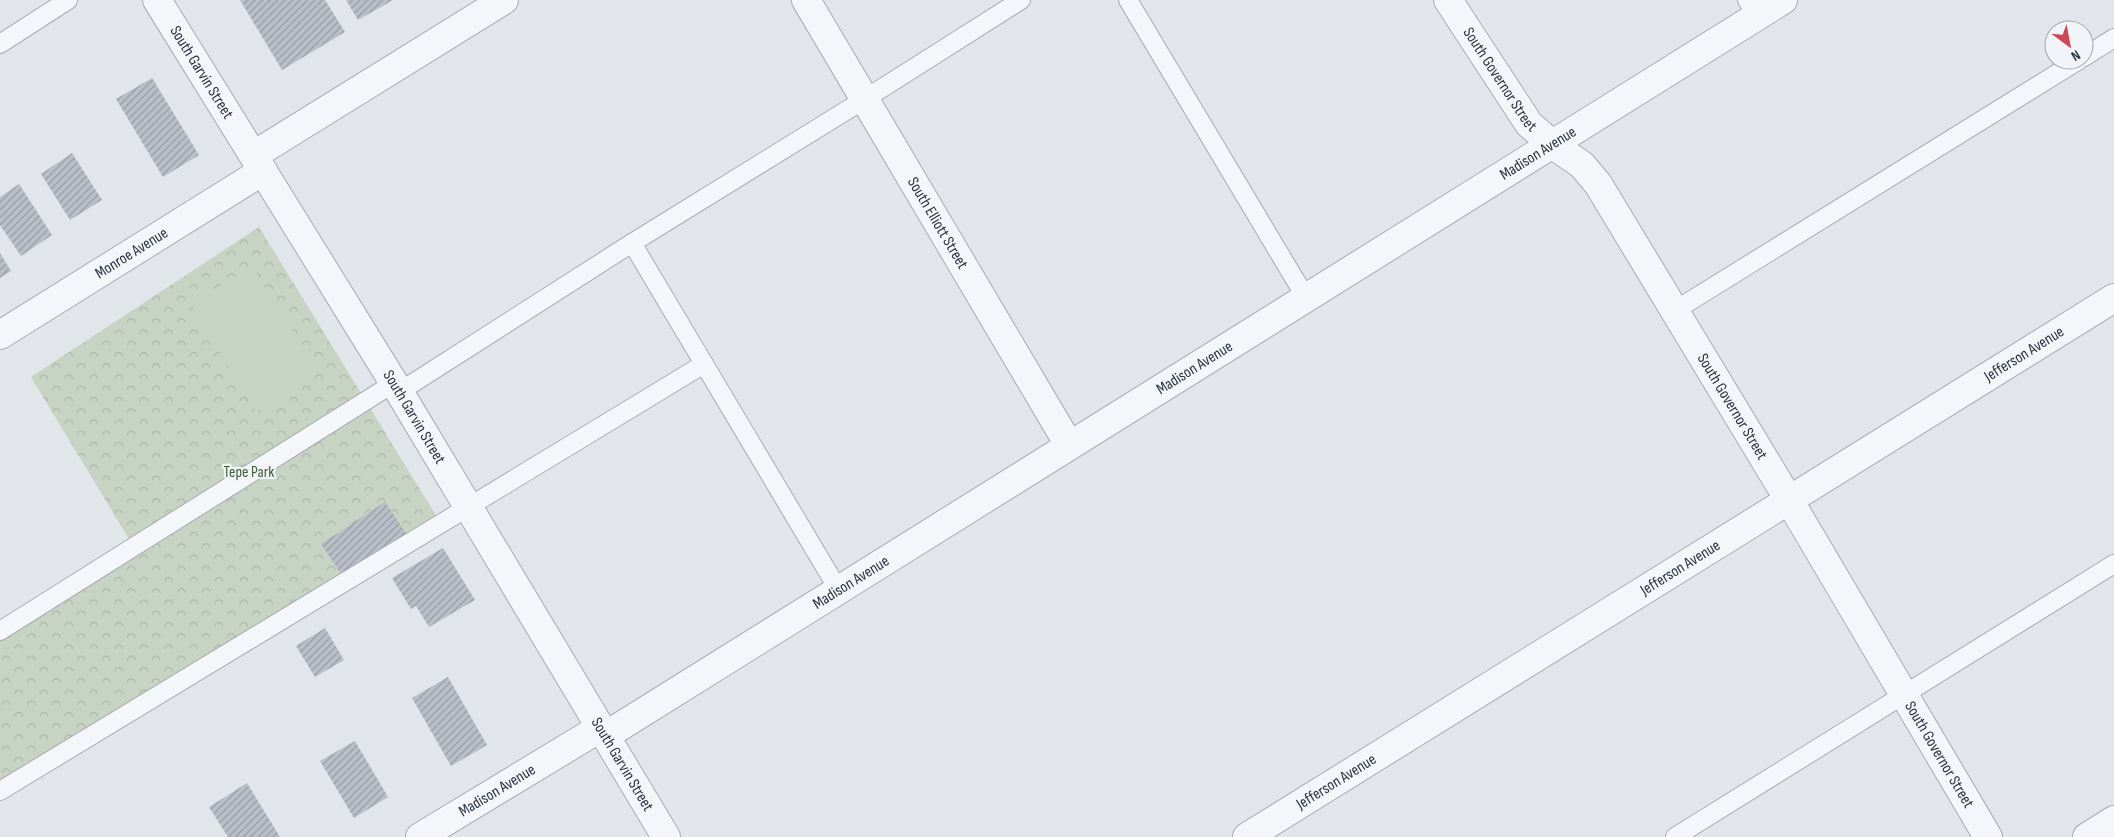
<svg xmlns="http://www.w3.org/2000/svg" width="2114" height="837" viewBox="0 0 2114 837" font-family="'Sofia Sans Condensed',sans-serif">
  <defs>
    <pattern id="park-crowns" width="20" height="18" patternUnits="userSpaceOnUse" patternTransform="scale(1.25)"><rect width="20" height="18" fill="#c7d4c3"/><path d="M2 6a3 3 0 1 1 6 0M12 15a3 3 0 1 1 6 0" fill="none" stroke="#abb6a9"/></pattern>
    <pattern id="building-hatch" width="6" height="6" patternUnits="userSpaceOnUse" patternTransform="scale(1.25)"><rect width="6" height="6" fill="#b9bec8"/><path d="M-1 1l2-2M0 6l6-6M5 7l2-2" fill="none" stroke="#979ba4"/></pattern>
  </defs>
  <rect width="100%" height="100%" fill="#e2e5ea"/>
  <polygon fill="url(#park-crowns)" points="259,227 440,522 0,791 0,632 135,549 31,377"/>
  <polygon fill="#c7d4c3" points="252,266 318,371 256,412 191,304"/>
  <g fill="url(#building-hatch)">
    <polygon points="240,0 325,0 345,32 282,70"/>
    <polygon points="346,0 393,0 358,20"/>
    <polygon points="152,78 199,155 163,177 116,99"/>
    <polygon points="72,153 102,200 70,220 41,174"/>
    <polygon points="19,184 52,235 21,256 0,225 0,197"/>
    <polygon points="0,253 11,271 0,278"/>
    <polygon points="385,502 409,538 345,580 321,544"/>
    <polygon points="443,548 475,600 429,627 416,606 411,609 392,578"/>
    <polygon points="325,628 344,660 315,677 296,646"/>
    <polygon points="448,677 487,745 451,766 412,698"/>
    <polygon points="355,741 388,797 354,818 320,761"/>
    <polygon points="247,783 280,837 228,837 209,807"/>
  </g>
  <g fill="none" stroke-linecap="round" stroke-linejoin="round">
    <defs>
      <g id="service">
        <polyline points="1128,0 1306,298"/>
        <polyline points="1747,0 1757,16"/>
        <polyline points="0,44 68,0"/>
        <polyline points="2084,57 2114,38"/>
        <polyline points="632,243 838,589"/>
        <polyline points="1674,311 2079,60"/>
        <polyline points="399,392 632,243 865,99 1021,0"/>
        <polyline points="0,631 394,383"/>
        <polyline points="0,791 704,364"/>
        <polyline points="1675,837 2114,564"/>
      </g>
      <g id="minor">
        <path id="s1" d="M 806,0 L 1069,445"/>
        <polyline points="254,155 504,0"/>
        <path id="s2" d="M 0,335 L 263,171"/>
        <path id="s3" d="M 605,736 L 1783,0"/>
        <path id="s4" d="M 420,837 L 600,728"/>
        <path id="s5" d="M 1247,837 L 2114,298"/>
        <polyline points="2087,837 2114,820"/>
      </g>
      <g id="tertiary">
        <path id="s6" d="M 157,0 L 394,383 L 666,837"/>
        <path id="s7" d="M 1448,0 L 1529,124 L 1553,145 L 1582,165 L 1598,184 L 1789,500 L 1988,837"/>
      </g>
    </defs>
    <use href="#service" stroke="#a7acb5" stroke-width="20"/>
    <use href="#minor" stroke="#a7acb5" stroke-width="30"/>
    <use href="#tertiary" stroke="#a7acb5" stroke-width="30"/>
    <use href="#service" stroke="#f5f6f9" stroke-width="18"/>
    <use href="#minor" stroke="#f5f6f9" stroke-width="28"/>
    <use href="#tertiary" stroke="#f5f6f9" stroke-width="28"/>
  </g>
  <g text-anchor="middle" dominant-baseline="central" stroke-width="4.5" stroke-linejoin="round" paint-order="stroke">
    <g font-size="16" fill="#2a3243" stroke="#f2f4f8">
      <text stroke="none"><textPath href="#s6" startOffset="85">South Garvin Street</textPath></text>
      <text stroke="none"><textPath href="#s7" startOffset="95">South Governor Street</textPath></text>
      <text stroke="none"><textPath href="#s3" startOffset="1100">Madison Avenue</textPath></text>
      <text stroke="none"><textPath href="#s1" startOffset="259">South Elliott Street</textPath></text>
      <text stroke="none"><textPath href="#s2" startOffset="155">Monroe Avenue</textPath></text>
      <text stroke="none"><textPath href="#s5" startOffset="915">Jefferson Avenue</textPath></text>
      <text stroke="none"><textPath href="#s3" startOffset="695">Madison Avenue</textPath></text>
      <text stroke="none"><textPath href="#s7" startOffset="500">South Governor Street</textPath></text>
      <text stroke="none"><textPath href="#s6" startOffset="490">South Garvin Street</textPath></text>
      <text stroke="none"><textPath href="#s5" startOffset="510">Jefferson Avenue</textPath></text>
      <text stroke="none"><textPath href="#s3" startOffset="290">Madison Avenue</textPath></text>
      <text stroke="none"><textPath href="#s7" startOffset="905">South Governor Street</textPath></text>
      <text stroke="none"><textPath href="#s6" startOffset="895">South Garvin Street</textPath></text>
      <text stroke="none"><textPath href="#s5" startOffset="105">Jefferson Avenue</textPath></text>
      <text stroke="none"><textPath href="#s4" startOffset="90">Madison Avenue</textPath></text>
    </g>
    <g font-size="16" fill="#3d5e37" stroke="#f2f4f8">
      <text x="249" y="472">Tepe Park</text>
    </g>
  </g>
  <g transform="translate(2069 45) rotate(148)"><circle r="24" fill="#f2f4f8" stroke="#a2a6b0"/>
  <path d="M0-4L9 19L0 12L-9 19Z" fill="#ce4857"/>
  <text y="-8" font-size="14" font-weight="bold" text-anchor="middle" fill="#2a3243">N</text>
  </g>
</svg>
